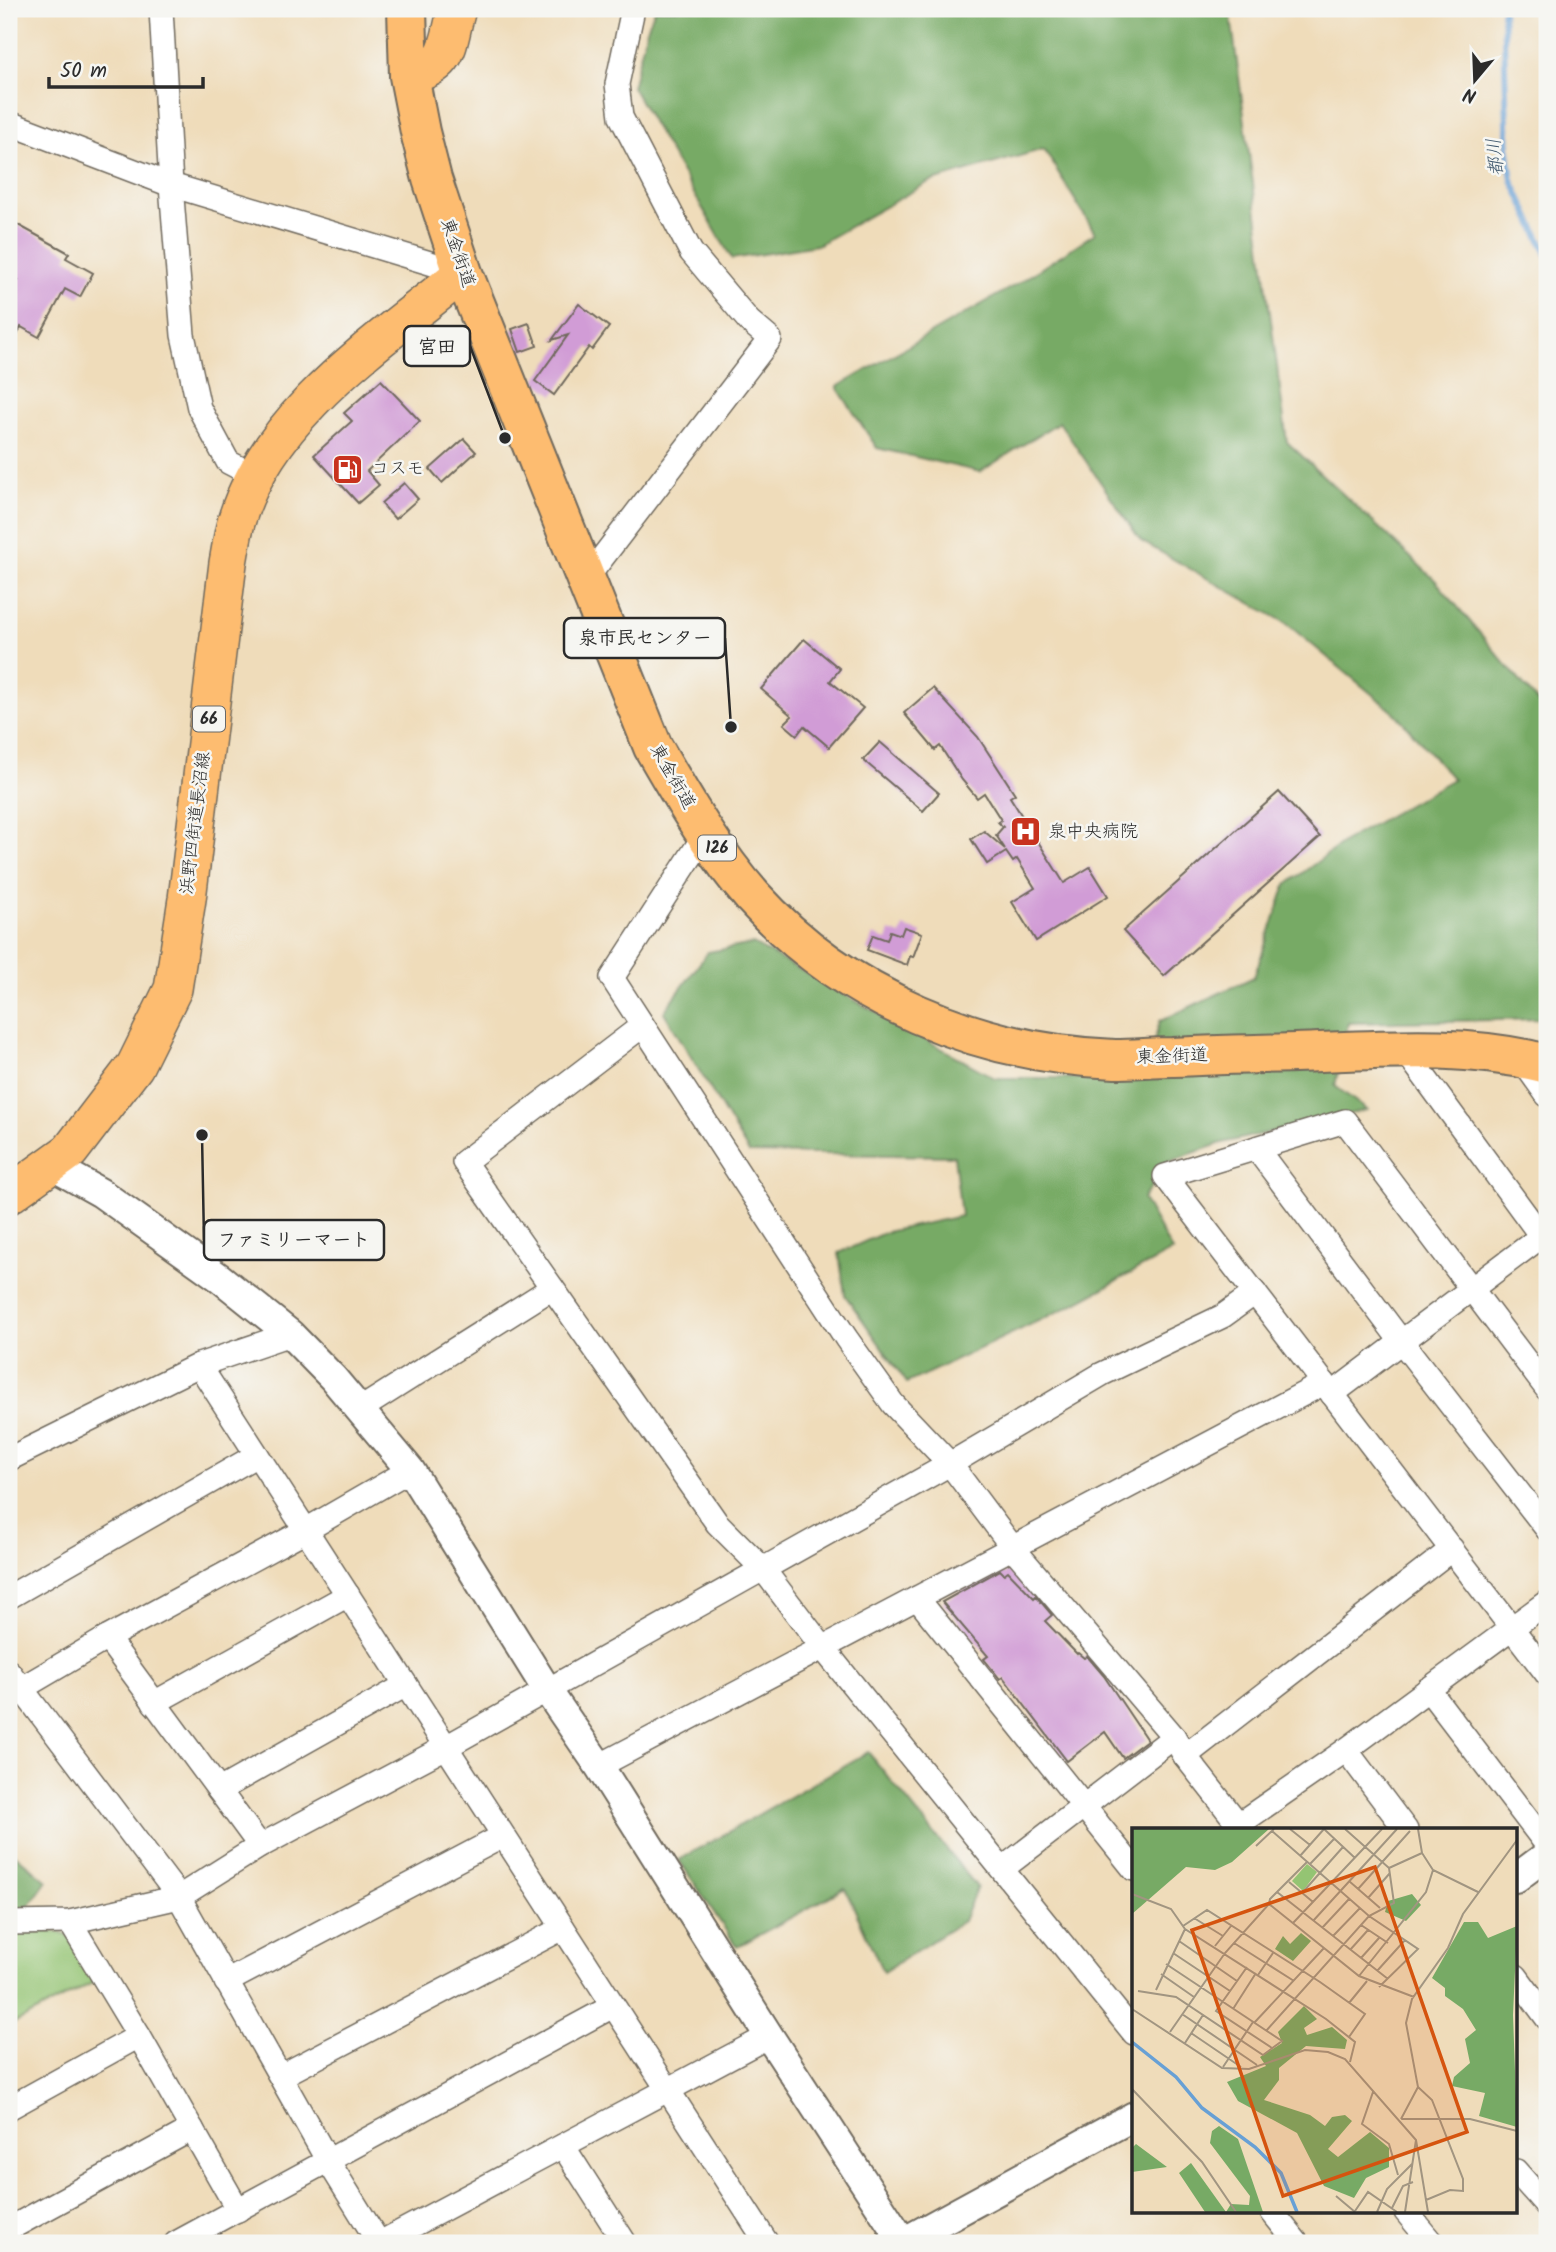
<svg xmlns="http://www.w3.org/2000/svg" width="1556" height="2252" viewBox="0 0 1556 2252" font-family="Kalam,'Klee One',sans-serif">
  <rect width="100%" height="100%" fill="#f6f6f2"/>
  <filter id="ink" filterUnits="userSpaceOnUse"><feTurbulence type="fractalNoise" baseFrequency=".0143" numOctaves="2"/><feDisplacementMap in="SourceGraphic" scale="14" xChannelSelector="R" yChannelSelector="G"/><feConvolveMatrix kernelMatrix="1 2 1 2 8 2 1 2 1" color-interpolation-filters="sRGB"/></filter>
  <filter id="wash" filterUnits="userSpaceOnUse"><feTurbulence type="fractalNoise" baseFrequency=".00686" numOctaves="4" result="noise"/><feDisplacementMap in="SourceGraphic" scale="28" xChannelSelector="R" yChannelSelector="G"/><feGaussianBlur stdDeviation="1.57" result="paint"/><feColorMatrix in="noise" values="0 0 0 0 0 0 0 0 0 0 0 0 0 0 0 0 0 1.4 0 .05"/><feComposite in="paint" operator="in"/></filter>
  <g filter="url(#wash)">
    <rect width="100%" height="100%" fill="#efdcba"/>
    <polygon fill="#94c473" stroke="#60784f" stroke-width="2" points="9,1932 57,1932 75,1938 96,1981 9,2026"/>
    <g fill="#77aa65" stroke="#516a48" stroke-width="2">
      <polygon points="655,9 1230,9 1287,442 1435,580 1547,713 1547,1019 1348,1023 1335,1086 1367,1110 1222,1143 1167,1162 1143,1199 1172,1251 1072,1305 907,1383 845,1295 839,1253 886,1232 961,1216 954,1156 749,1153 664,1012 708,952 753,944 995,1078 1143,1078 1160,1021 1254,977 1286,885 1348,839 1453,779 1396,714 1286,623 1141,541 1059,422 980,472 877,448 837,387 1017,284 1095,233 1044,149 929,182 817,245 732,259 632,87 647,29"/>
      <polygon points="868,1752 977,1887 963,1921 883,1972 845,1888 737,1947 679,1860"/>
      <polygon points="9,1849 47,1881 9,1934"/>
    </g>
    <g fill="none" stroke-linecap="round" stroke-linejoin="round">
      <polyline stroke="#67a0d5" stroke-width="6" points="1503,9 1508,152 1512,180 1547,254"/>
    </g>
    <g id="blocks">
      <g fill="#d19cd6">
        <polygon points="9,220 69,253 66,258 93,273 80,297 65,289 39,337 21,327 9,351 9,296 18,280 9,275"/>
        <polygon points="579,304 609,327 592,350 589,347 554,395 535,381 568,335 552,340"/>
        <polygon points="529,323 537,346 520,352 512,329"/>
        <polygon points="381,380 420,421 367,471 379,485 358,503 314,455 352,421 344,413"/>
        <polygon points="464,439 476,452 442,483 430,469"/>
        <polygon points="404,483 418,499 395,519 381,503"/>
        <polygon points="804,639 840,669 830,681 863,708 829,747 804,726 797,735 784,724 792,716 761,689"/>
        <polygon points="933,688 978,737 1015,794 1010,797 1064,883 1090,867 1108,896 1036,941 1012,902 1035,888 1017,859 1013,862 1006,852 987,864 971,839 984,831 1005,849 996,835 1003,827 998,822 1001,820 984,793 977,798 962,780 940,746 935,750 904,713"/>
        <polygon points="880,742 939,793 923,811 863,760"/>
        <polygon points="1279,792 1320,837 1164,976 1123,931"/>
        <polygon points="904,927 922,933 913,957 910,956 907,965 867,950 873,935 887,940 890,931 901,935"/>
        <polygon points="1000,1570 1004,1574 1008,1571 1034,1598 1036,1596 1052,1615 1045,1621 1077,1654 1078,1653 1084,1658 1087,1656 1104,1676 1147,1740 1123,1758 1105,1732 1067,1761 1003,1677 1000,1679 984,1659 988,1656 942,1602"/>
      </g>
    </g>
  </g>
  <g filter="url(#ink)">
    <use href="#blocks" fill-opacity="0" stroke="#70695d" stroke-width="2"/>
    <g fill="none" stroke-linecap="round" stroke-linejoin="round">
      <defs>
        <g id="minor">
          <polyline points="161,9 171,185 183,335 199,408 228,462 255,476"/>
          <polyline points="9,123 171,185 463,273"/>
          <polyline points="586,579 770,339 749,321 691,252 621,117 617,84 633,9"/>
          <polyline points="706,833 612,978 846,1338 893,1404 950,1464 1013,1548 1174,1737 1185,1756 1243,1830"/>
          <polyline points="642,1026 464,1162 717,1523 763,1569 823,1648 1134,2033"/>
          <polyline points="1404,1049 1547,1244"/>
          <polyline points="1519,1056 1547,1095"/>
          <polyline points="1256,1148 1401,1341 1547,1529"/>
          <polyline points="199,1365 767,2243"/>
          <polyline points="1547,1389 1345,1121 1165,1176 1547,1674"/>
          <polyline points="1332,1394 1547,1232"/>
          <polyline points="359,1410 552,1288"/>
          <polyline points="9,1459 199,1365 290,1334"/>
          <polyline points="9,1597 257,1455"/>
          <polyline points="917,1598 1134,1869"/>
          <polyline points="107,1638 260,1846"/>
          <polyline points="9,1672 179,1897 328,2161 379,2243"/>
          <polyline points="1428,1689 1547,1845"/>
          <polyline points="9,1698 22,1688 107,1638 306,1530 410,1470"/>
          <polyline points="154,1703 348,1595"/>
          <polyline points="1346,1750 1406,1830"/>
          <polyline points="1185,1756 1452,1549"/>
          <polyline points="599,1766 1324,1383"/>
          <polyline points="219,1790 406,1685"/>
          <polyline points="1239,1824 1346,1750 1547,1602"/>
          <polyline points="1002,1869 1174,1737"/>
          <polyline points="70,1922 139,2036 238,2210"/>
          <polyline points="9,1923 70,1922 179,1897 260,1846 446,1747 950,1464 1102,1374 1223,1316 1255,1293"/>
          <polyline points="1516,1976 1547,2018"/>
          <polyline points="226,1982 503,1836"/>
          <polyline points="281,2076 563,1928"/>
          <polyline points="9,2108 139,2036"/>
          <polyline points="563,2146 625,2243"/>
          <polyline points="1516,2171 1547,2206"/>
          <polyline points="1272,2212 1297,2243"/>
          <polyline points="1406,2212 1432,2243"/>
          <polyline points="9,2229 192,2129"/>
          <polyline points="176,2243 613,2006"/>
          <polyline points="380,2243 769,2036"/>
        </g>
        <g id="tertiary">
          <polyline points="51,1165 101,1193 220,1278 290,1334 333,1378 410,1470 547,1690 599,1766 769,2036 903,2242 1134,2116"/>
          <polyline points="1516,1878 1547,1855"/>
        </g>
        <g id="primary">
          <path d="M 409,76 C 452,64 446,47 457,9"/>
          <path d="M 9,1195 L 70,1151 L 135,1066 L 173,989 L 187,899 L 228,563 C 231,547 233,530 238,516 C 272,410 381,341 463,273"/>
        </g>
        <path id="trunk" d="M 407,9 L 409,76 L 420,132 L 432,179 L 463,273 L 653,747 C 682,797 714,853 753,897 C 844,998 980,1054 1115,1059 C 1134,1059 1154,1057 1173,1057 C 1214,1055 1254,1054 1295,1053 C 1380,1050 1464,1042 1547,1064"/>
      </defs>
      <use href="#minor" stroke="#70695d" stroke-width="26"/>
      <use href="#tertiary" stroke="#70695d" stroke-width="32"/>
      <use href="#primary" stroke="#70695d" stroke-width="40"/>
      <use href="#trunk" stroke="#70695d" stroke-width="42"/>
      <use href="#minor" stroke="#fff" stroke-width="23"/>
      <use href="#tertiary" stroke="#fff" stroke-width="28"/>
      <use href="#primary" stroke="#fdbc70" stroke-width="37"/>
      <use href="#trunk" stroke="#fdbc70" stroke-width="38"/>
    </g>
  </g>
  <defs>
    <symbol id="fuel-square" viewBox="-11 -11 22 22"><rect x="-9" y="-9" width="18" height="18" rx="4" fill="#c8321e" stroke="#f6f6f2"/><path d="M-5.5-6h7V0h2V4h1.3V-2.5L3-4.5l.8-.8L6-3V5H2.5V1h-1V6h-7ZM-4.2-4.7v3.2H.2V-4.7Z" fill="#fff"/></symbol>
    <symbol id="hospital-square" viewBox="-11 -11 22 22"><rect x="-9" y="-9" width="18" height="18" rx="4" fill="#c8321e" stroke="#f6f6f2"/><path d="M-5-5h3v3.5h4V-5h3V5h-3V1.5h-4V5h-3Z" fill="#fff"/></symbol>
  </defs>
  <g fill-rule="evenodd">
    <use href="#fuel-square" x="330" y="452" width="35" height="35"/>
    <use href="#hospital-square" x="1008" y="814" width="35" height="35"/>
  </g>
  <g text-anchor="middle" dominant-baseline="central" stroke-width="5" stroke-linejoin="round" paint-order="stroke">
    <g fill="#f6f6f2" stroke="#686867" stroke-width="2">
      <rect x="193" y="706.5" width="32" height="25" rx="5"/>
      <rect x="698" y="835.5" width="38" height="25" rx="5"/>
    </g>
    <g font-size="16" font-weight="bold" fill="#2b2b2b">
      <text x="209" y="719">66</text>
      <text x="717" y="848">126</text>
    </g>
    <g font-size="18" fill="#2b2b2b" stroke="#f6f6f2">
      <text transform="translate(457 253) rotate(71)">東金街道</text>
      <text transform="translate(672 777) rotate(60)">東金街道</text>
      <text transform="translate(196 823) rotate(-83)">浜野四街道長沼線</text>
      <text transform="translate(1172 1057) rotate(-2)">東金街道</text>
    </g>
    <g font-size="18" fill="#2b2b2b" stroke="#f6f6f2" text-anchor="start">
      <text x="371" y="469">コスモ</text>
      <text x="1048" y="832">泉中央病院</text>
    </g>
    <g font-size="19" font-style="italic" fill="#435a6f" stroke="#f6f6f2">
      <text transform="translate(1496 157) rotate(-95)">都川</text>
    </g>
  </g>
  <g transform="translate(1132 1828)">
    <rect width="385" height="385" fill="#efdcba"/>
    <path d="M 175,36 L 185,44 L 171,63 L 160,53 Z" fill="#94c473"/>
    <path d="M 0,1 L 137,1 L 100,34 L 83,42 L 54,39 L 0,86 ZM 280,66 L 289,77 L 274,93 L 253,84 L 256,73 ZM 332,94 L 346,94 L 356,110 L 385,98 L 381,187 L 385,299 L 347,288 L 353,265 L 320,258 L 322,249 L 338,235 L 333,211 L 344,202 L 331,181 L 313,168 L 313,160 L 300,150 ZM 169,105 L 179,113 L 161,133 L 143,121 L 151,108 L 158,116 ZM 172,178 L 185,191 L 172,200 L 175,207 L 200,199 L 215,212 L 213,221 L 174,218 L 147,240 L 147,252 L 132,272 L 178,287 L 193,298 L 200,289 L 213,287 L 220,293 L 196,321 L 206,329 L 238,304 L 257,320 L 257,339 L 234,350 L 222,370 L 192,358 L 165,305 L 106,273 L 95,254 L 134,238 L 128,229 L 150,215 L 146,204 ZM 87,298 L 106,311 L 131,384 L 73,384 L 47,345 L 59,335 L 94,384 L 99,376 L 117,377 L 118,368 L 78,315 L 80,303 ZM 4,316 L 35,339 L 0,344 L 0,320 Z" fill="#77aa65"/>
    <path fill="none" stroke="#67a0d5" stroke-width="3.5" d="M 0,214 L 44,249 L 70,280 L 123,319 L 149,345 L 165,384"/>
    <path fill="none" stroke="#a19581" stroke-width="2" d="M 158,1 L 178,17M 192,1 L 223,30M 286,1 L 290,25 L 301,42 L 346,64M 140,3 L 237,88 L 286,121 L 247,159M 124,18 L 142,1M 168,28 L 192,1M 178,36 L 202,11M 257,40 L 290,25M 217,53 L 248,80M 157,54 L 181,74M 226,61 L 278,3M 145,64 L 256,151M 170,65 L 211,19M 0,66 L 39,81 L 53,101 L 194,191 L 223,214 L 218,234M 236,70 L 258,45M 137,76 L 227,148 L 282,169M 62,90 L 91,108M 181,93 L 265,1M 161,95 L 250,1M 229,97 L 256,115M 51,98 L 75,82 L 188,154 L 233,186 L 217,209M 190,100 L 217,71M 201,108 L 228,80M 47,113 L 105,153M 102,115 L 162,153M 83,118 L 99,98M 218,122 L 236,102M 41,125 L 98,163M 229,130 L 247,110M 115,139 L 84,183 L 140,220M 245,143 L 273,112M 29,146 L 62,169M 126,147 L 141,125M 227,148 L 294,64 L 301,42M 24,162 L 53,101M 6,163 L 44,169 L 131,227 L 150,213 L 34,136M 217,175 L 235,153M 0,181 L 90,240 L 117,241 L 173,222 L 196,224 L 213,231 L 284,312 L 296,384M 101,181 L 124,145M 50,186 L 125,237M 122,195 L 192,120M 134,203 L 237,88 L 262,75 L 257,40 L 213,1M 38,204 L 93,125 L 137,76 L 138,71 L 175,34M 59,205 L 109,239M 53,215 L 71,187M 91,239 L 121,194M 286,259 L 300,272 L 331,351 L 331,363 L 318,362 L 294,372M 0,261 L 70,334 L 104,384M 241,264 L 230,296 L 257,316 L 266,347M 269,291 L 338,291 L 385,303M 269,291 L 286,259 L 274,195 L 280,171 L 316,120 L 331,86 L 385,12M 204,368 L 223,384M 260,380 L 271,358 L 281,354M 223,383 L 236,364 L 265,384M 245,384 L 255,361 L 280,336M 273,384 L 284,312"/>
    <path fill="#d5540f" fill-opacity="0.15" stroke="#d5540f" stroke-width="3.5" d="M 243,39 L 335,304 L 151,368 L 60,102 Z"/>
    <rect width="385" height="385" fill="none" stroke="#2b2b2b" stroke-width="3.5"/>
  </g>
  <path fill="none" stroke="#2b2b2b" stroke-width="2.5" d="M505 438L470 346M731 727L725 638M202 1135L204 1240"/>
  <g fill="#2b2b2b" stroke="#f6f6f2" stroke-width="2.5">
    <circle cx="505" cy="438" r="7"/>
    <circle cx="731" cy="727" r="7"/>
    <circle cx="202" cy="1135" r="7"/>
  </g>
  <g fill="#f6f6f2" stroke="#2b2b2b" stroke-width="2.5">
    <rect x="404" y="326" width="66" height="40" rx="7"/>
    <rect x="564" y="618" width="161" height="40" rx="7"/>
    <rect x="204" y="1220" width="180" height="40" rx="7"/>
  </g>
  <g font-size="19" text-anchor="middle" font-weight="bold" fill="#2b2b2b">
    <text x="437" y="353">宮田</text>
    <text x="645" y="644">泉市民センター</text>
    <text x="294" y="1246">ファミリーマート</text>
  </g>
  <rect width="1556" height="2252" fill="none" stroke="#f6f6f2" stroke-width="35"/>
  <g transform="translate(1475 80) rotate(199)" stroke="#f6f6f2" stroke-width="5" paint-order="stroke">
  <path d="M0-5L12 26L0 18L-12 26Z" fill="#2b2b2b"/>
  <text y="-10" font-size="19" font-weight="bold" text-anchor="middle" fill="#2b2b2b">N</text>
  </g>
  <path d="M49 77v10h154v-10" fill="none" stroke="#2b2b2b" stroke-width="3.5"/>
  <text x="60" y="77" font-size="21" fill="#2b2b2b" stroke="#f6f6f2" stroke-width="5" paint-order="stroke">50 m</text>
</svg>
